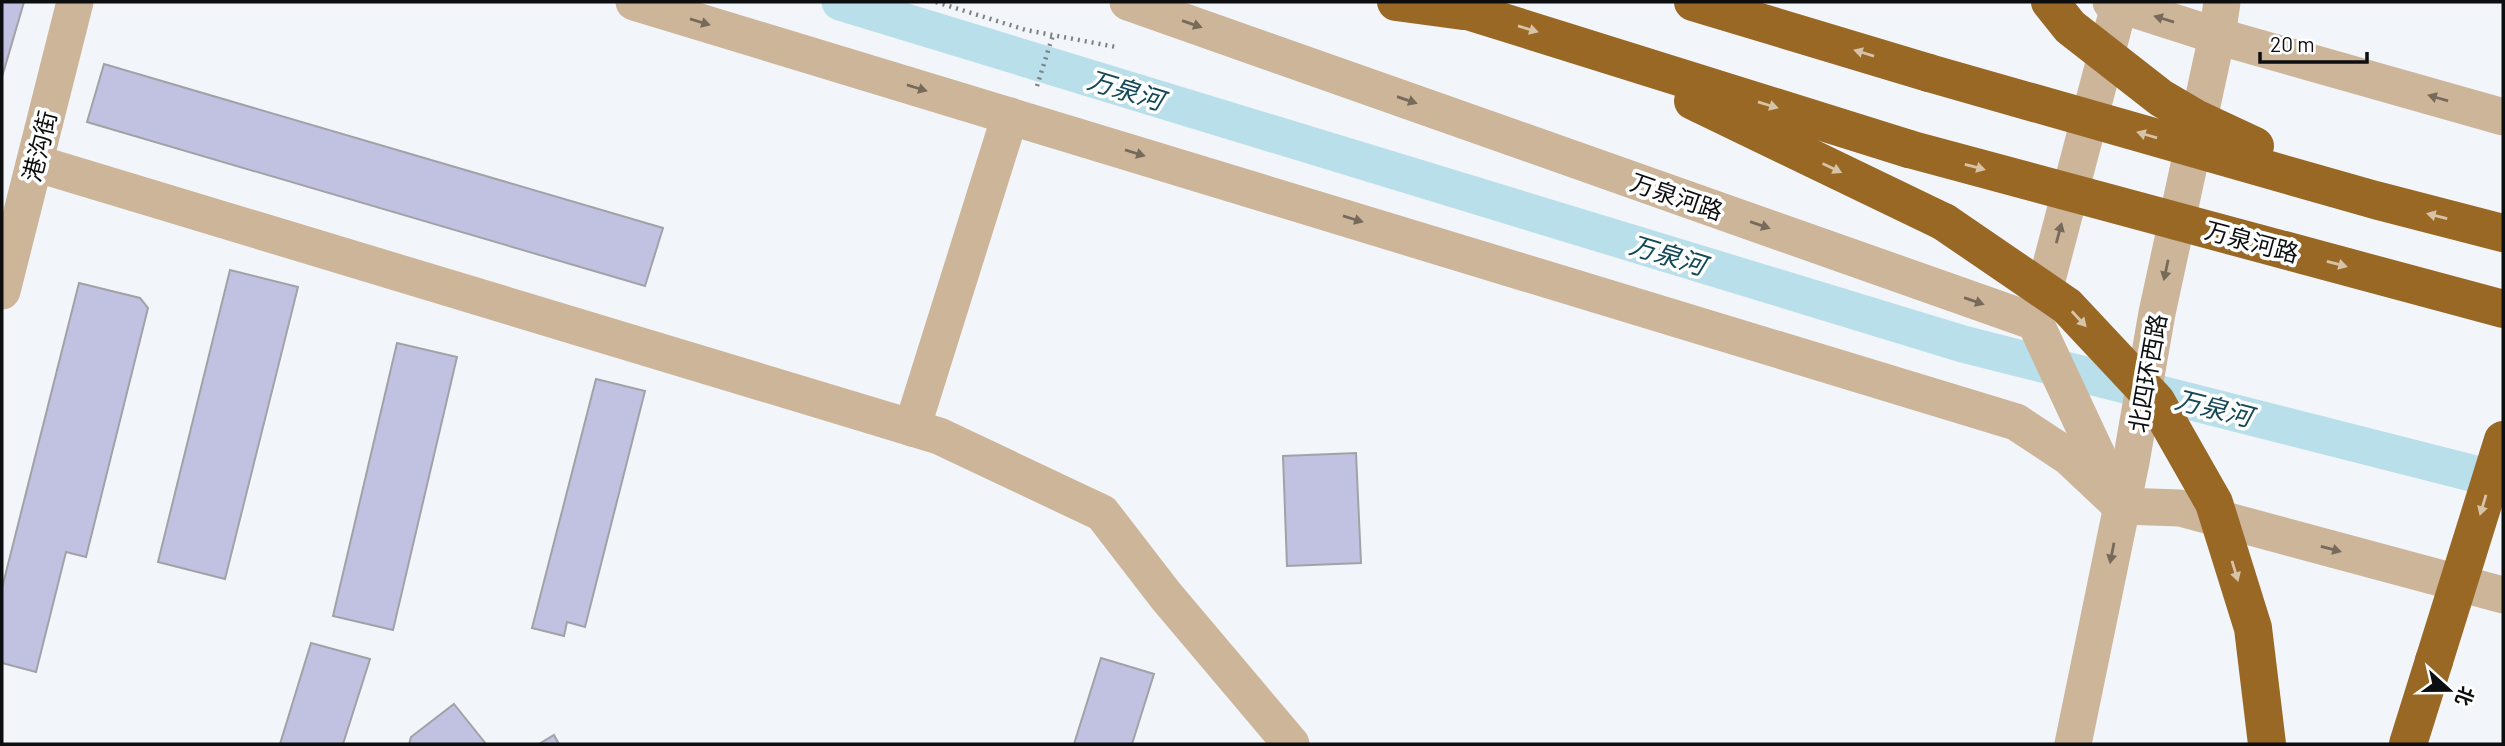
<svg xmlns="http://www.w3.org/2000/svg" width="2505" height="746" viewBox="0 0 2505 746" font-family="Barlow,'Noto Sans SC',sans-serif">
  <rect width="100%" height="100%" fill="#f2f6fa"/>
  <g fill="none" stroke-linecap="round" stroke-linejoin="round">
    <polyline stroke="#b8dfea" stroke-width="37" points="840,2 1963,344 2503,481"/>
  </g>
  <g fill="#c1c2e1" stroke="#a1a2a7" stroke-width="2">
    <polygon points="2,2 24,2 2,77"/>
    <polygon points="104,64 663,228 645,286 87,122"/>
    <polygon points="230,270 298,287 225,579 158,562"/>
    <polygon points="79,283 140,298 148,308 86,557 66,552 36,672 2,663 2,588"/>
    <polygon points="397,343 457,357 393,630 333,616"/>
    <polygon points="596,379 645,391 585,627 567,622 564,636 532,628"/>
    <polygon points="1356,453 1361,563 1287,566 1283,456"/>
    <polygon points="311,643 370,659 343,744 280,744"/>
    <polygon points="1101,658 1154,674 1132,744 1074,744"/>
    <polygon points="454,704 486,744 409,744 411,737"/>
    <polygon points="554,735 559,744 539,744"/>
  </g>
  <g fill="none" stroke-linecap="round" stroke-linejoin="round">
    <g stroke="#7e8083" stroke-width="4.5" stroke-dasharray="2 5" stroke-linecap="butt">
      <polyline points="936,2 1026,30 1116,47"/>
      <polyline points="1037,86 1053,35"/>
    </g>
    <g stroke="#cdb59a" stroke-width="37">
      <polyline points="634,2 2016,422 2069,457 2121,506 2180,508 2503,595"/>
      <polyline points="1128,2 2035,322 2113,489"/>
      <polyline points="2111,2 2217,36 2503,117"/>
      <polyline points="35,163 939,436 1102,513 1166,596 1291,744"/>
      <polyline points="2,291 75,2"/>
      <polyline points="2037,318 2119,6"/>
      <polyline points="912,428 1010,116"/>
      <polyline points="2073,744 2131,462 2157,313 2217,36 2222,2"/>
    </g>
    <g stroke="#9a6825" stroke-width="38">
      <polyline points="1396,2 1463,11"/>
      <polyline points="1439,2 1909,149"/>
      <polyline points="1693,2 1929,73"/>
      <polyline points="1693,101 1944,222"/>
      <polyline points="2408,744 2434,661"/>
    </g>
    <g stroke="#9a6825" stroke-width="38">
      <polyline points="2050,2 2070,27 2161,98 2195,118 2255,146"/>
      <polyline points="1929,73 2375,200 2503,233"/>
      <polyline points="1909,149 2503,309"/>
      <polyline points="1944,222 2067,306 2156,401 2214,503 2253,628 2267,744"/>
      <polyline points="2434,661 2503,440"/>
    </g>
  </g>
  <defs><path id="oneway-solid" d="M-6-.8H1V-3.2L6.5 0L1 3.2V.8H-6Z" transform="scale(1.75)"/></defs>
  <g fill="#766a5b">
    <use href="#oneway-solid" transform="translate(2164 19) rotate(-163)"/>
    <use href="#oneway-solid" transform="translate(700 22) rotate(17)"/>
    <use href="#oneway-solid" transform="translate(1192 24) rotate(19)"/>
    <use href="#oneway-solid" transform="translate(917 88) rotate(17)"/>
    <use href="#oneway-solid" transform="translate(2438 98) rotate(-164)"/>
    <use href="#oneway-solid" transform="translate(1407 100) rotate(19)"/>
    <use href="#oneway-solid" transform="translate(1135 153) rotate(17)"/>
    <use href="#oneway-solid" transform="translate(1353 219) rotate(17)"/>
    <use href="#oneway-solid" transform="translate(1760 225) rotate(19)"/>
    <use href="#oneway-solid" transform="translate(2059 233) rotate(-75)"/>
    <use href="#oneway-solid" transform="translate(2166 270) rotate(102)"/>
    <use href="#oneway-solid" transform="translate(1974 301) rotate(19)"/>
    <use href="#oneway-solid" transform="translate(2331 549) rotate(15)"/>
    <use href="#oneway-solid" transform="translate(2112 553) rotate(101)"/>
  </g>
  <g fill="#d7c3a8">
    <use href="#oneway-solid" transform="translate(1528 29) rotate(17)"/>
    <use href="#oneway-solid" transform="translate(1864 53) rotate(-163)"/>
    <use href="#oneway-solid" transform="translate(1768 105) rotate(17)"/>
    <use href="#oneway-solid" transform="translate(2147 135) rotate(-164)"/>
    <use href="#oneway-solid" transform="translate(1975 167) rotate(15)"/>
    <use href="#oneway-solid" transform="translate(1832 168) rotate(26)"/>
    <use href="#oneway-solid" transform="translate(2437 216) rotate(-166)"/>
    <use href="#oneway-solid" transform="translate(2337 264) rotate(15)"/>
    <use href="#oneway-solid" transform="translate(2079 319) rotate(47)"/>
    <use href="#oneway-solid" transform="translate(2483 505) rotate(107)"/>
    <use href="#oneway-solid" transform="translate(2235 571) rotate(73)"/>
  </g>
  <g text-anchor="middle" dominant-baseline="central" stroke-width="7" stroke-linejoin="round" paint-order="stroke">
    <g font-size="24" fill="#0c0e0f" stroke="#fff">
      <text transform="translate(39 146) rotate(-76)">港沟街</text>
      <text transform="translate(1677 196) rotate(19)">万泉河路</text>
      <text transform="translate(2252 241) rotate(15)">万泉河路</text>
      <text transform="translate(2147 373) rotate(-80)">北四环西路</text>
    </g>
    <g font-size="26" font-style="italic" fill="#144957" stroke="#fff">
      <text transform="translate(1126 89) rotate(17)">万泉河</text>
      <text transform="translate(1668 254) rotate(17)">万泉河</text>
      <text transform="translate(2214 407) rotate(14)">万泉河</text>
    </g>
  </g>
  <rect width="2505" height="746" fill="none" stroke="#0c0e0f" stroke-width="7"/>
  <g transform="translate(2449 690) rotate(111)" stroke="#ffffff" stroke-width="5" paint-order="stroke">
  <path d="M0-5L12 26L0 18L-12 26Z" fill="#0c0e0f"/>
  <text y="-10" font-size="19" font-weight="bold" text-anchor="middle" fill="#0c0e0f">北</text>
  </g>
  <path d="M2260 52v10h107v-10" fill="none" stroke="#0c0e0f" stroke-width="3.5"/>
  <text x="2270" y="52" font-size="21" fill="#0c0e0f" stroke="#ffffff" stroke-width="5" paint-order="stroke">20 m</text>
</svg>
